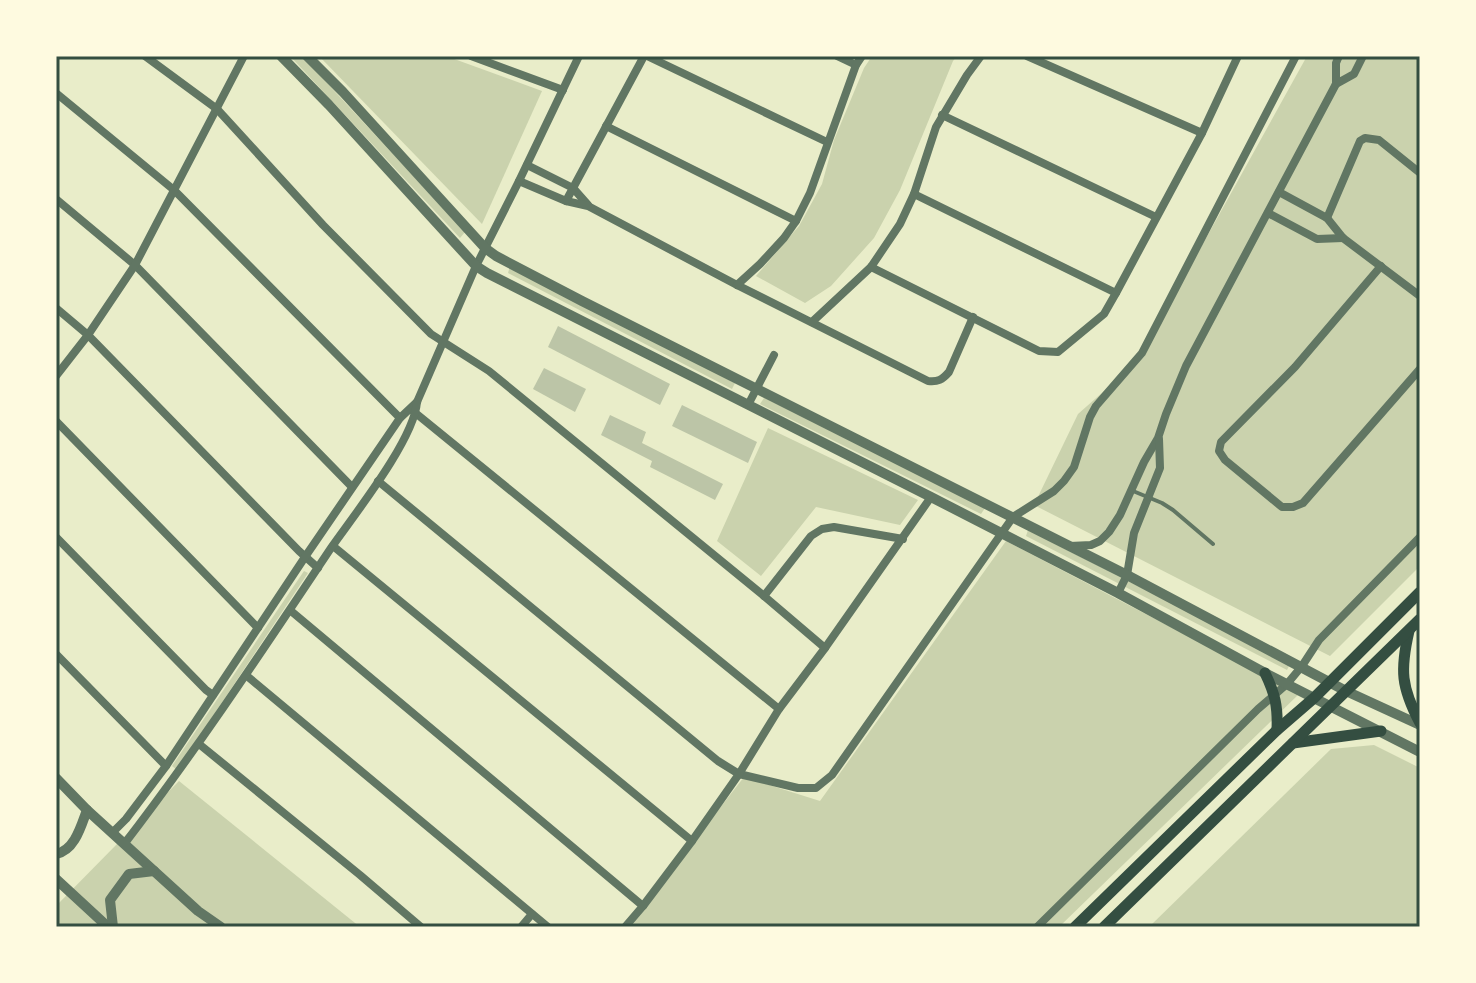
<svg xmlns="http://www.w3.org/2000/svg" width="1476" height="983" viewBox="0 0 1476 983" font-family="'Libre Baskerville',serif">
  <rect width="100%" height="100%" fill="#e9edc9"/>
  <g fill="#cad2ad">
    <polygon points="290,56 302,56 465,232 460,238"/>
    <polygon points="319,56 446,56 542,91 482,224"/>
    <polygon points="872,56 957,56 953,61 900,190 874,238 831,286 805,303 756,276 799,226 822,184 834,140 864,68"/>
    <polygon points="1307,56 1420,56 1420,566 1330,656 1034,505 1078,414 1138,361"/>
    <polygon points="510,266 735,383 732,389 508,273"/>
    <polygon points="764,398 985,508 981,514 760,404"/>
    <polygon points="768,428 918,500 900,525 816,507 761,576 717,541"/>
    <polygon points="1028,530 1290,664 1287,670 1026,536"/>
    <polygon points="1006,541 1299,694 1059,927 627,927 744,777 820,801"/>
    <polygon points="304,571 308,573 177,770 172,766"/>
    <polygon points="1374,745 1420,768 1420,927 1149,927 1331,749"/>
    <polygon points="179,781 360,927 56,927 56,906"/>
  </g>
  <g fill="#bcc5a7">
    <polygon points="558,326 670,384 660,405 548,347"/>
    <polygon points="544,368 586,389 575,412 533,389"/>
    <polygon points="682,405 757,442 748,463 672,426"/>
    <polygon points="610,415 646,432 642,443 723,484 715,500 650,467 652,461 601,435"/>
  </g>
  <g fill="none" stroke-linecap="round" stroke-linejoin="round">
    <polyline stroke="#617663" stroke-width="4" points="1133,491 1162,503 1173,510 1213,544"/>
    <g stroke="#617663" stroke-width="8">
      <polyline points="145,56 217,109 323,225 431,334 489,371 764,596 825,648"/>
      <polyline points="471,56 563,90"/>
      <polyline points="647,56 827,142"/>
      <polyline points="837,56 856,65"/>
      <polyline points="1027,56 1202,133"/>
      <polyline points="1336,84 1354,74 1363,56"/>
      <polyline points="56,93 174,190 400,418"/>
      <polyline points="942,115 1156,217"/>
      <polyline points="606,126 796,221"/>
      <polyline points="527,165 573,188 588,205"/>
      <path d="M 519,181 L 566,201 L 588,206 L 737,285 L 928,381 C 938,382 942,380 949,372 L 973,317"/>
      <polyline points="1279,192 1327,218 1343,238 1420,296"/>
      <polyline points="914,194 1116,293"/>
      <polyline points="56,199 135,265 352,487"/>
      <polyline points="566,201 644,56"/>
      <polyline points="1268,213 1317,239 1343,238"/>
      <polyline points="1327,218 1360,141 1365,138 1379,140 1420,173"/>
      <polyline points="1381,266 1295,367 1221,442 1219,451 1225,460 1282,507 1293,507 1303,503 1420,369"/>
      <polyline points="871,267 1039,351 1058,352 1104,314 1116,293 1202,133 1238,56"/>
      <polyline points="737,285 760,264 784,238 796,221 810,193 856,65 862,56"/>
      <polyline points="56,308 88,335 299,551 318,568"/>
      <polyline points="812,322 871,267 900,224 914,194 936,127 967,75 981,56"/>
      <polyline points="56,376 88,335 135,265 244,56"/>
      <polyline points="748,405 774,355"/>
      <polyline points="413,411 779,709"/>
      <polyline points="56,421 258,628"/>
      <polyline points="378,481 718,761 739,774 798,788 816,788 832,775 1013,517 1054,491 1064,481 1074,467 1090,417 1096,406 1142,353 1296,56"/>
      <polyline points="56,537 206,690 213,695"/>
      <polyline points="333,546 692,841"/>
      <polyline points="1070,546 1091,545 1100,541 1109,532 1120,515 1144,462 1158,438 1166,414 1186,366 1336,84 1336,63 1339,56"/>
      <polyline points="1118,593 1127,575 1134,533 1160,468 1159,439"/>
      <polyline points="764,596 811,536 822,529 834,527 903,539"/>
      <polyline points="291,611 643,906"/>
      <polyline points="56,654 166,766"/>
      <polyline points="247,676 548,927"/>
      <polyline points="199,744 360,875 421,927"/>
      <polyline points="113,832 126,819 166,766 305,557 400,418 417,402"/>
      <path d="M 125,843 C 198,748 264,648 331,548 C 354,515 414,440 417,402 L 476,266 L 519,181 L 579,56"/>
      <polyline points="521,927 532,914"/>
      <polyline points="625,927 643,906 692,841 739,774 779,709 825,648 931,497"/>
      <polyline points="1037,927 1258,709 1287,684 1302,666 1319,640 1420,537"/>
    </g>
    <g stroke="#617663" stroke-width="10">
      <polyline points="281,56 329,105 476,266 487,273 931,497 1118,593 1265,673 1420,752"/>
      <polyline points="307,56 343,92 485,248 496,256 582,301 1127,575 1346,691 1420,725"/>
      <polyline points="56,778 87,810 198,911 221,927"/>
      <path d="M 56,854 C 75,850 81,826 87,810"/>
      <polyline points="56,879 108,927"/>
      <polyline points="113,927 110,900 129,874 154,871"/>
    </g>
    <g stroke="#344e41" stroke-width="11">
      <path d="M 1409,631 C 1400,670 1401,687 1420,723"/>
      <path d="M 1265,673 C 1275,694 1278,706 1277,730"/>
      <polyline points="1293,743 1381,731"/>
      <polyline points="1075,927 1277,730 1314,698 1420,592"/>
      <polyline points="1104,927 1420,619"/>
    </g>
  </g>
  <rect width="1476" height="983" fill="none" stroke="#fefae0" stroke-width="116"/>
  <rect x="58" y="58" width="1360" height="867" fill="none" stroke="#344e41" stroke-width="3"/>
</svg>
